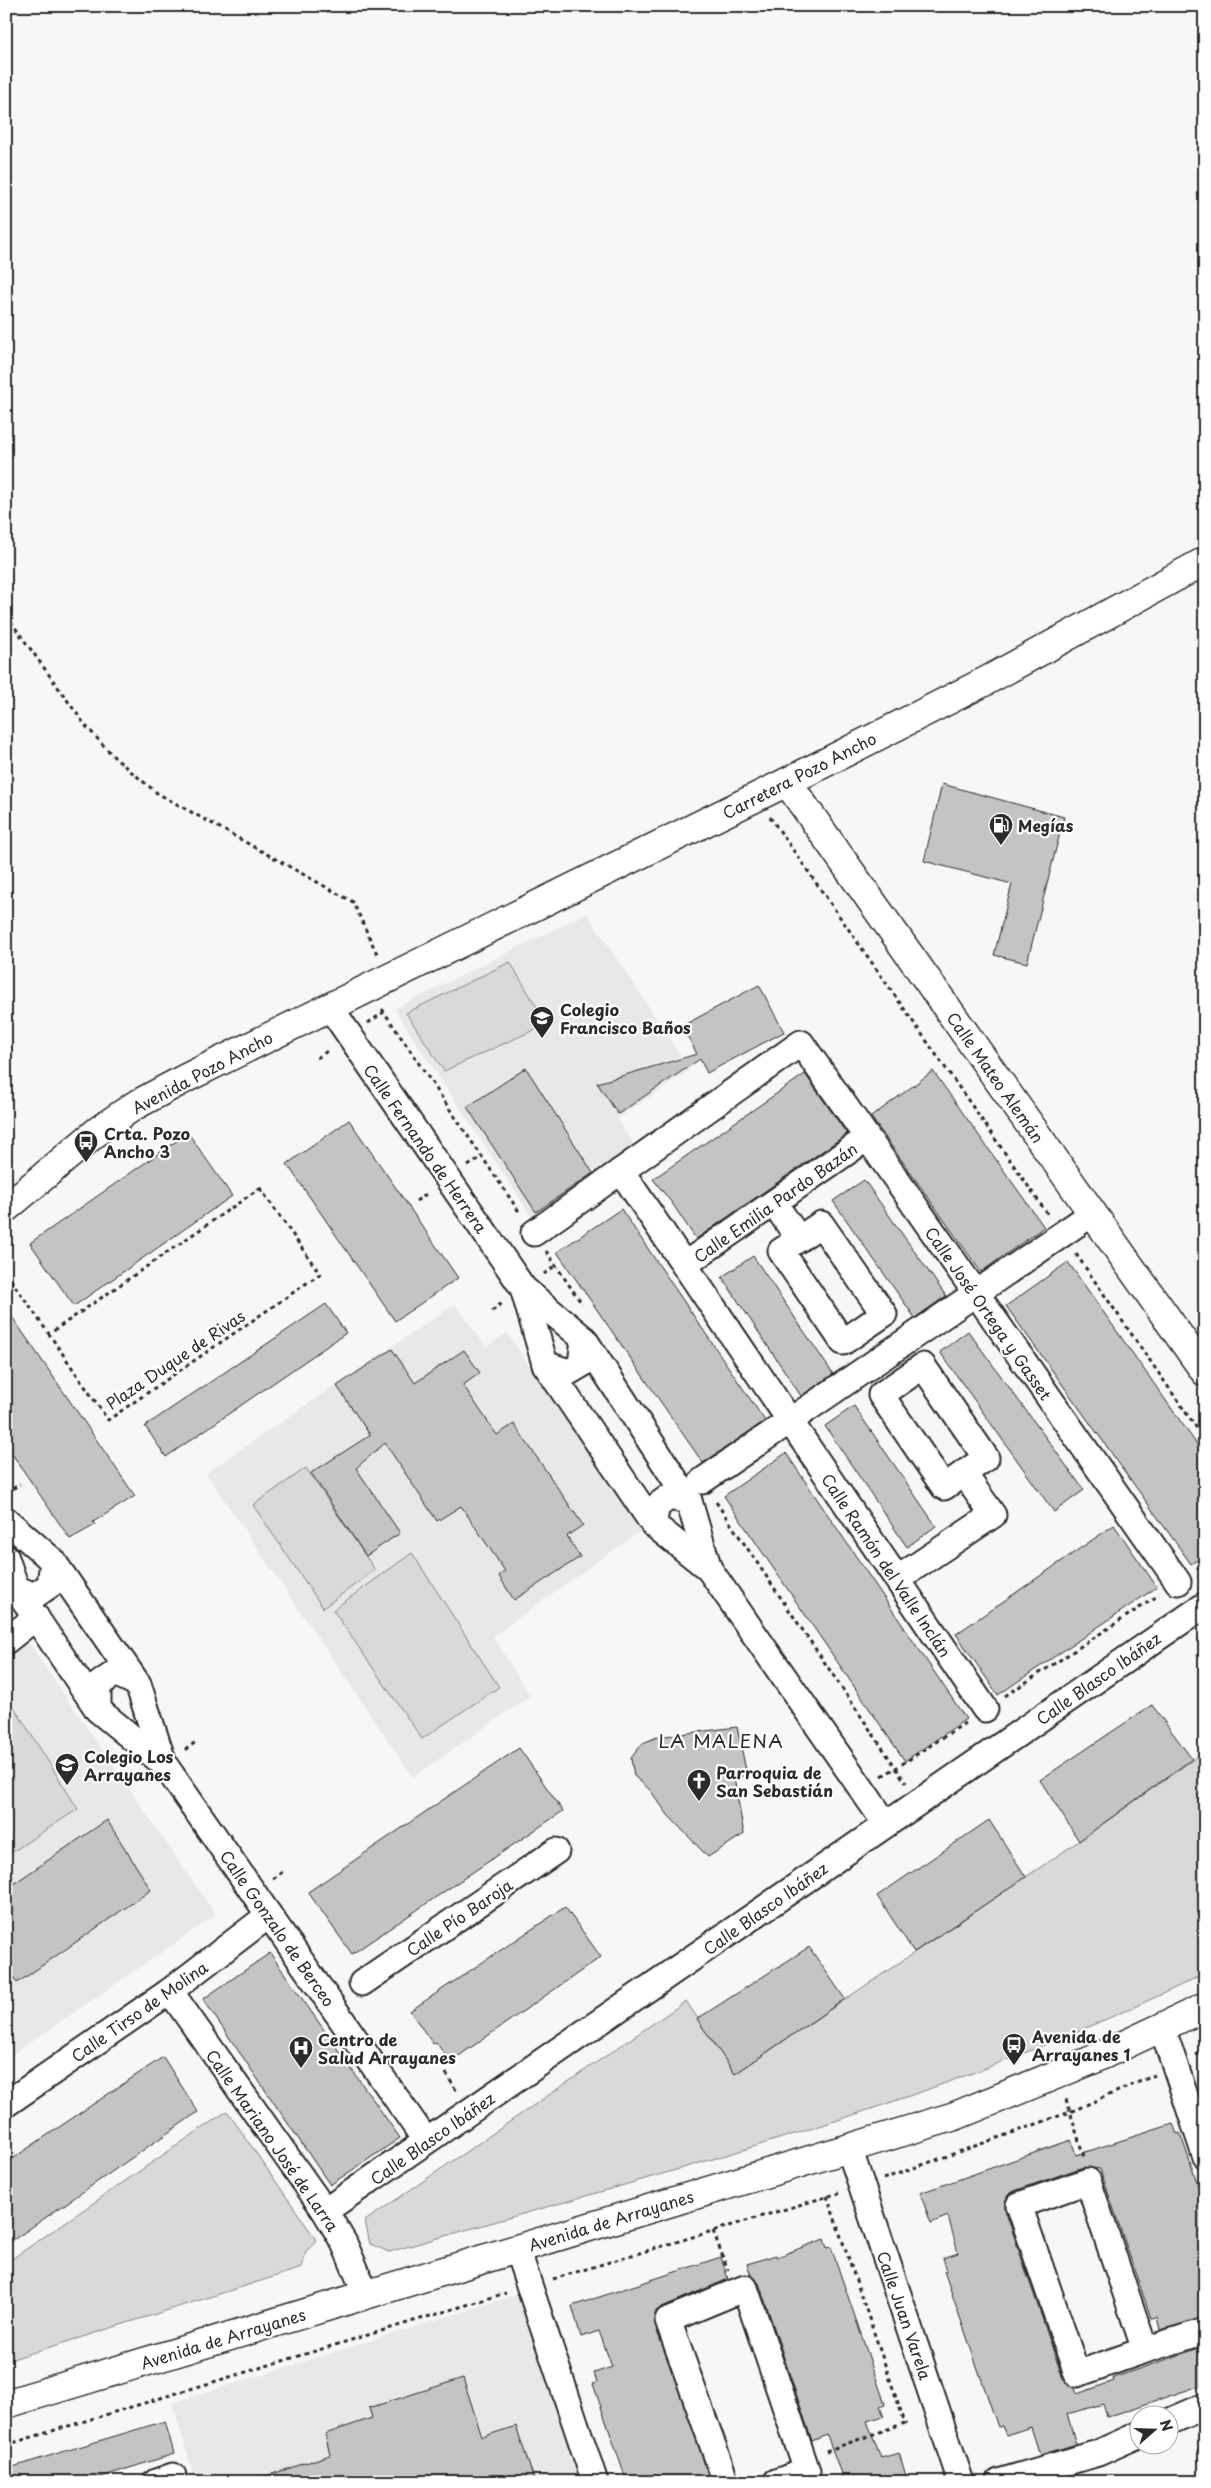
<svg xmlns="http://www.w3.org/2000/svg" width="1211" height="2488" viewBox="0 0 1211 2488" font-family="'Playpen Sans',sans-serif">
  <rect width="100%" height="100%" fill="#f7f7f7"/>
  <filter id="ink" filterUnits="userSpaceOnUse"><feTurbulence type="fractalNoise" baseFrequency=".02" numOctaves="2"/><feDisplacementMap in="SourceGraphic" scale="10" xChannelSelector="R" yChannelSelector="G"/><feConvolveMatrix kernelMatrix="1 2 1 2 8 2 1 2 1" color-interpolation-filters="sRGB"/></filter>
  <g filter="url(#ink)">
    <g fill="#e8e8e8">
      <polygon points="587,913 690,1070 617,1119 637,1149 534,1220 394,1009"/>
      <polygon points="455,1304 486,1347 507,1333 640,1531 493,1636 530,1696 413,1777 206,1473"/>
      <polygon points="28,1642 216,1915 6,2059 6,1657"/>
      <polygon points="519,2294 582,2482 196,2482 172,2403"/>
    </g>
    <g fill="#d9d9d9" stroke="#828282">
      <polygon points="510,962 547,1024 444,1071 406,1013"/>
      <polygon points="306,1468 375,1570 323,1608 253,1505"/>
      <polygon points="412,1553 499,1687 422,1739 333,1610"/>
      <polygon points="14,1707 78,1809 6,1856 6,1713"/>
      <path d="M 1205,1751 L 1205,1973 C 1153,2000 1100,2022 1047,2044 C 834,2131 610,2188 389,2252 L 370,2244 L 365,2221 L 686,2001 L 735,2074 L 1079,1841 Z"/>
      <polygon points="227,2111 317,2241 306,2251 302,2268 6,2361 6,2263"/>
    </g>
    <g fill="#c4c4c4" stroke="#2b2b2b">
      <polygon points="942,784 1064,817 1027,963 994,955 1012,884 924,861"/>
      <polygon points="759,985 784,1032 707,1073 700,1059 618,1114 597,1083 697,1054 682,1026"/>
      <polygon points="526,1068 593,1173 536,1212 467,1107"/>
      <polygon points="933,1071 1044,1227 981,1272 871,1117"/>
      <polygon points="805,1074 847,1134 696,1239 672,1203 653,1179"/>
      <polygon points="349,1120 458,1278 395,1321 287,1164"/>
      <polygon points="188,1133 232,1196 74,1306 30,1243"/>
      <polygon points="864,1180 946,1296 915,1318 833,1201"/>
      <polygon points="621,1209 765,1421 703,1463 557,1252"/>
      <polygon points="753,1256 833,1374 801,1396 722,1277"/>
      <polygon points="1068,1262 1205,1456 1205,1555 1191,1564 1006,1306"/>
      <polygon points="326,1304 346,1333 166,1457 145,1426"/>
      <polygon points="6,1308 135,1496 93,1522 95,1525 70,1539 6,1445"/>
      <polygon points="968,1331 1084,1490 1054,1512 940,1352"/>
      <polygon points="392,1349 415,1383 464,1350 480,1373 463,1385 497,1435 514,1424 583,1525 567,1536 580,1557 514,1600 499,1576 505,1571 461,1506 437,1521 385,1443 356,1468 400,1533 366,1556 311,1473 370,1435 337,1386"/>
      <polygon points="854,1406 936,1526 907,1547 825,1426"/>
      <polygon points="786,1453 966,1719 905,1761 724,1496"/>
      <polygon points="1114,1525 1157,1587 998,1695 956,1634"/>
      <polygon points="1152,1705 1192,1759 1079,1841 1040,1780"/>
      <polygon points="737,1727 747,1775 734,1778 744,1834 708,1857 668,1815 650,1790 634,1776 631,1758 643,1743 657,1737"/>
      <polygon points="519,1748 563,1811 352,1954 308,1892"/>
      <polygon points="107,1820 151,1890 17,1983 6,1965 6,1889"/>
      <polygon points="989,1820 1026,1877 914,1952 877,1896"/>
      <polygon points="565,1907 601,1957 450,2062 436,2042 433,2044 410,2011"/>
      <polygon points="809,1947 845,1999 735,2074 697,2019"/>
      <polygon points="270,1953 400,2138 330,2185 203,1999"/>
      <polygon points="163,2057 198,2112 6,2245 6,2163"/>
      <polygon points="1173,2124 1177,2134 1180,2133 1205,2205 1205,2317 1160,2330 1157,2317 1151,2318 1100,2169 1083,2167 1014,2191 1008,2195 1005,2202 1005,2210 1063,2379 1068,2385 1075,2388 1077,2394 1114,2381 1113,2378 1205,2346 1205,2384 1107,2417 1103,2404 1067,2414 1076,2444 1040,2455 1031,2427 1006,2435 1002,2426 998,2427 944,2271 947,2270 943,2258 958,2253 948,2216 931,2223 920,2193 1071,2140 1076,2155"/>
      <polygon points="824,2239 827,2248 831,2247 885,2404 880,2406 884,2416 867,2421 881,2458 899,2453 908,2482 844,2482 827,2435 812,2441 759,2283 751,2275 747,2264 776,2255 777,2257"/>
      <polygon points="721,2257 728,2279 662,2307 656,2311 654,2318 711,2482 627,2482 593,2384 597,2382 594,2373 612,2367 599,2331 581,2337 572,2306"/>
      <polygon points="463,2378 482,2437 516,2426 535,2482 261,2482 260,2478 330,2455 325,2434 372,2418 369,2408"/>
      <polygon points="165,2421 174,2454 85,2482 6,2482 6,2469"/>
    </g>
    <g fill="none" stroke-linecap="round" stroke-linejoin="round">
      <defs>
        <g id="street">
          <polyline points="330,1007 523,1288 584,1339 689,1501 709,1569"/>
          <polyline points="621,1171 985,1709"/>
          <polyline points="774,1203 799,1239"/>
          <polygon points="821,1224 884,1314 843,1342 781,1251"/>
          <polyline points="534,1233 801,1043 1178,1582"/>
          <polyline points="684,1265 867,1138"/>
          <polyline points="523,1288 545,1364 653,1524 709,1569 886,1824"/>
          <polyline points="545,1364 569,1372 581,1365 584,1339"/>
          <polygon points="923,1366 986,1458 944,1487 881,1395"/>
          <polyline points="702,1481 1093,1213"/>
          <polyline points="6,1520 53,1561 138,1684 164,1764"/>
          <polyline points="653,1524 657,1506 669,1497 689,1501"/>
          <polyline points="6,1558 16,1588 98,1710 164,1764 426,2141"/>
          <polyline points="897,1579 993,1515 964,1474"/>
          <polyline points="16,1588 34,1596 50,1585 53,1561"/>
          <polyline points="6,1641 36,1617"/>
          <polyline points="98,1710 98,1685 115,1673 138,1684"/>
          <polyline points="362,1983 556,1851"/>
          <polyline points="170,1991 325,2211 344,2243 366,2294"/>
          <polyline points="1162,2027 1205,2155"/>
          <polyline points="6,2104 170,1991 269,1915"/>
          <polyline points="849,2148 961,2482"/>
          <polygon points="1088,2181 1145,2350 1077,2374 1019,2205"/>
          <polyline points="325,2211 1205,1605"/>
          <polyline points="517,2249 595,2482"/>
          <polyline points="1145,2350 1205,2331"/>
          <polyline points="1168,2422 1205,2406"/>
          <polyline points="156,2482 173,2476"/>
          <polyline points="726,2482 668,2320 745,2288 807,2471 776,2482"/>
          <polyline points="999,2482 1098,2453 1138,2435"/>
        </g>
        <g id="secondary">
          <polyline points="787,782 1205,1372"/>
          <polyline points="6,1208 99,1130 134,1106 186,1078 787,782 986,681 1205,561"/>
          <polyline points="6,2404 955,2116 1092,2060 1205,2007"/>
        </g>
      </defs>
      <use href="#street" stroke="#2b2b2b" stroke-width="29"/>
      <use href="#secondary" stroke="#2b2b2b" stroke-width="31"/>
      <g stroke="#2b2b2b" stroke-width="3" stroke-dasharray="4 4" stroke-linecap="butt">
        <polyline points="6,615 85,725 115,758 157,793 353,902 378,956"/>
        <polyline points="770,817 1049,1216"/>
        <polyline points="382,1009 520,1213"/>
        <polyline points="368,1023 384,1012"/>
        <polyline points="317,1058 330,1049"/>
        <polyline points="468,1166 482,1157"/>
        <polygon points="260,1188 320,1274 108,1420 49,1334"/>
        <polyline points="416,1201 429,1192"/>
        <polyline points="546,1251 582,1304"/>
        <polyline points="1076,1254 1205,1440"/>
        <polyline points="6,1273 49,1334"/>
        <polyline points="544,1274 556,1265"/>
        <polyline points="492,1311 502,1303"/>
        <polyline points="6,1493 20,1484"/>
        <polyline points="716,1502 896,1768 965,1723"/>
        <polyline points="1197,1569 1205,1563"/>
        <polyline points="1005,1696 1159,1595"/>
        <polyline points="185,1750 197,1741"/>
        <polyline points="882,1776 896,1768 906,1783"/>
        <polyline points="273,1879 285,1870"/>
        <polyline points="1196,2055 1205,2051"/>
        <polyline points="446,2073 457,2092"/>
        <polyline points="1066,2099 1084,2157"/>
        <polyline points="883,2179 1070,2112 1155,2075"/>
        <polyline points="713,2231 728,2270"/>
        <polyline points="553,2279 839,2193"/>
        <polyline points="6,2445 506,2293"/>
        <polyline points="826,2451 905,2423 827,2196"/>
      </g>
      <use href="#street" stroke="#fff" stroke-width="25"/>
      <use href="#secondary" stroke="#fff" stroke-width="28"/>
    </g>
  </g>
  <defs>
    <symbol id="fuel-pin" viewBox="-11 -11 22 30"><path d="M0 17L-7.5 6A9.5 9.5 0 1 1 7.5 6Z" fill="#2b2b2b" stroke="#fff"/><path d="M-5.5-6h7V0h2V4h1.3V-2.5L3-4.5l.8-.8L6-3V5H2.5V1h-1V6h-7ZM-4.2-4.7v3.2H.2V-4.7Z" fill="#fff"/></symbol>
    <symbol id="school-pin" viewBox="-11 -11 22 30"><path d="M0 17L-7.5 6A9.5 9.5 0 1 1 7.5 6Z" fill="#2b2b2b" stroke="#fff"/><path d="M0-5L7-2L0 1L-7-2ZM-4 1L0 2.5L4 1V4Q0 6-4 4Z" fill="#fff"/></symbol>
    <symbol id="bus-pin" viewBox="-11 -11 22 30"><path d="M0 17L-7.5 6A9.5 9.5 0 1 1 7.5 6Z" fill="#2b2b2b" stroke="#fff"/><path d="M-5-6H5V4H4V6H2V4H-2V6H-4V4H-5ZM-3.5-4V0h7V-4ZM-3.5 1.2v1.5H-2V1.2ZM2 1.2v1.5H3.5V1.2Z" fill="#fff"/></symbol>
    <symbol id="church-pin" viewBox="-11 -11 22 30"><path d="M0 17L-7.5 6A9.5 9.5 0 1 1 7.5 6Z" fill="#2b2b2b" stroke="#fff"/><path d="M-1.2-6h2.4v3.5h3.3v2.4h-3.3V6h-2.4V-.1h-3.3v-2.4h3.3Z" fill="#fff"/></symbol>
    <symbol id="hospital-pin" viewBox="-11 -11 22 30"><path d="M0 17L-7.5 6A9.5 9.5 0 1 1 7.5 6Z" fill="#2b2b2b" stroke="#fff"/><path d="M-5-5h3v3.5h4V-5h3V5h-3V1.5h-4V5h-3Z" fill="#fff"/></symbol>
  </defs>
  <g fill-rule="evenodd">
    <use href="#fuel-pin" x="987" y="811" width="28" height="38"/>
    <use href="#school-pin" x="528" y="1004" width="28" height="38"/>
    <use href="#bus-pin" x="72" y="1128" width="28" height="38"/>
    <use href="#school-pin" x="53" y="1751" width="28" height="38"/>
    <use href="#church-pin" x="685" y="1767" width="28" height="38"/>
    <use href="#bus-pin" x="1000" y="2031" width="28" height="38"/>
    <use href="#hospital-pin" x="287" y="2034" width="28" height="38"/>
  </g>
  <g text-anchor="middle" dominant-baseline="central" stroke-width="4.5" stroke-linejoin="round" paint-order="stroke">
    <g font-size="16" fill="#2b2b2b" stroke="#fff">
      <text transform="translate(799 775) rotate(-27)">Carretera Pozo Ancho</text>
      <text transform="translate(202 1072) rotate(-28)">Avenida Pozo Ancho</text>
      <text transform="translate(996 1077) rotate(55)">Calle Mateo Alemán</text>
      <text transform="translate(426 1148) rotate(55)">Calle Fernando de Herrera</text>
      <text transform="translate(775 1202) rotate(-35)">Calle Emilia Pardo Bazán</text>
      <text transform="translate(989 1313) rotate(55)">Calle José Ortega y Gasset</text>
      <text transform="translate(175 1359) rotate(-34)">Plaza Duque de Rivas</text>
      <text transform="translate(887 1565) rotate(56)">Calle Ramón del Valle Inclán</text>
      <text transform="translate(1098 1678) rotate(-35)">Calle Blasco Ibáñez</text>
      <text transform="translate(765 1908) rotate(-35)">Calle Blasco Ibáñez</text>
      <text transform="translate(459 1917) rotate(-34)">Calle Pío Baroja</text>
      <text transform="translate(278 1928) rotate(55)">Calle Gonzalo de Berceo</text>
      <text transform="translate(139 2011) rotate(-35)">Calle Tirso de Molina</text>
      <text transform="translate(432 2138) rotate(-35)">Calle Blasco Ibáñez</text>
      <text transform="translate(273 2140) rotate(55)">Calle Mariano José de Larra</text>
      <text transform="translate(611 2220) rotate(-17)">Avenida de Arrayanes</text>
      <text transform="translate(905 2315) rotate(71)">Calle Juan Varela</text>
      <text transform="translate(223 2338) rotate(-17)">Avenida de Arrayanes</text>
    </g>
    <g font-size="16" font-weight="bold" fill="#2b2b2b" stroke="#fff" text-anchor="start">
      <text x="1018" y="825">Megías</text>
      <text x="560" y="1009">Colegio<tspan x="560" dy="18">Francisco Baños</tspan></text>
      <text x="104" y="1133">Crta. Pozo<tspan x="104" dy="18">Ancho 3</tspan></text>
      <text x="84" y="1756">Colegio Los<tspan x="84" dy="18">Arrayanes</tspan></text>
      <text x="716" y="1772">Parroquia de<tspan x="716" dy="18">San Sebastián</tspan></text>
      <text x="1032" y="2036">Avenida de<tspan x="1032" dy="18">Arrayanes 1</tspan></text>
      <text x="318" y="2039">Centro de<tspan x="318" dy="18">Salud Arrayanes</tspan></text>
    </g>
    <g font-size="19" letter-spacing="1" fill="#2b2b2b" stroke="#fff">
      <text x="721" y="1740">LA MALENA</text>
    </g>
  </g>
  <rect width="1211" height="2488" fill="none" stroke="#fff" stroke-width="25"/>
  <rect x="12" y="12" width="1186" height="2463" fill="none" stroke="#2b2b2b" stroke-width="2" filter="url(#ink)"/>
  <g transform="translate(1154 2430) rotate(70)"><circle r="24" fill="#ffffff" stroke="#aaaaaa"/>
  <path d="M0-4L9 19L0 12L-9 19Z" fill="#2b2b2b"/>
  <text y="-8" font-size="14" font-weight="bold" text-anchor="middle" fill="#2b2b2b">N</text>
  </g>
</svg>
